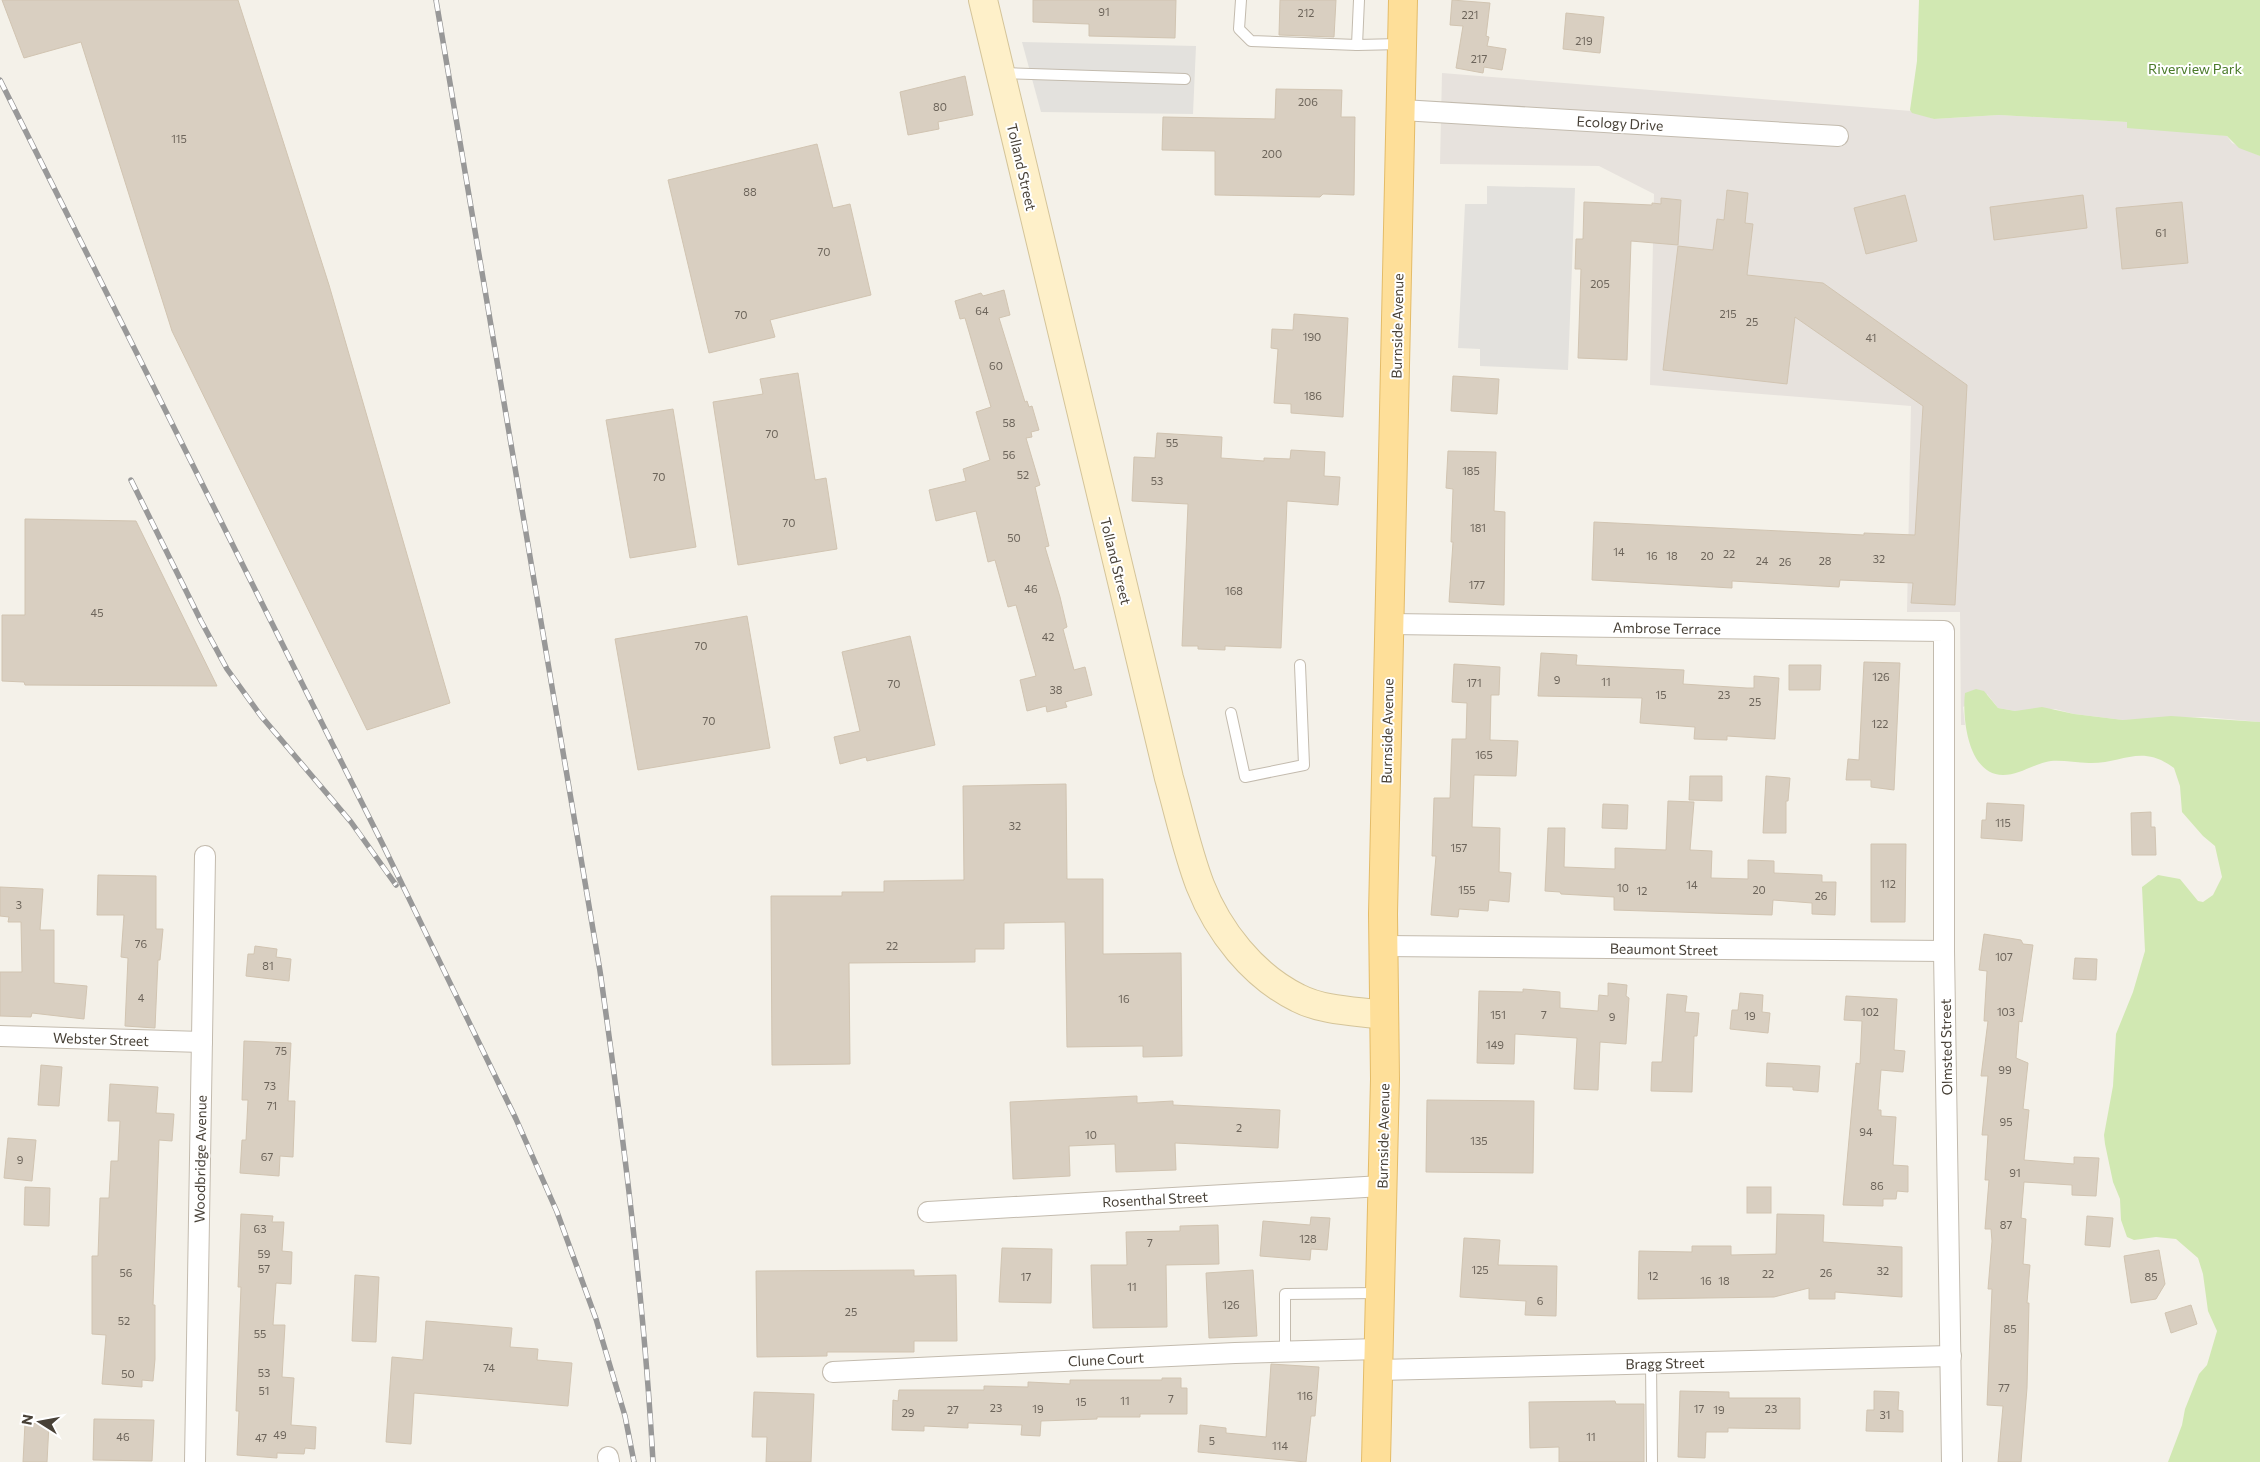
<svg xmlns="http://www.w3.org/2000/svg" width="2260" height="1462" viewBox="0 0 2260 1462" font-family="Commissioner,sans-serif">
  <rect width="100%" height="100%" fill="#f4f1e9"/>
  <polygon fill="#e7e2dd" points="1442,73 1911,111 1934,119 1999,115 2128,122 2227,136 2232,143 2260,156 2260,722 2205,717 2123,720 2074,714 2055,709 2015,711 1998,708 1987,694 1963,707 1965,725 1961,725 1960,612 1907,612 1911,406 1650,385 1654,194 1599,166 1440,164"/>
  <g fill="#d1e8b2">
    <polygon points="1919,0 2260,0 2260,156 2239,148 2227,136 2127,128 2127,122 1999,115 1934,119 1912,113 1910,110 1917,61"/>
    <path d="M 1976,689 L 1984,691 L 1998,708 L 2015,711 L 2042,707 L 2074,714 L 2123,720 L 2171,716 L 2260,722 L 2260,1462 L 2168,1462 L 2182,1425 L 2185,1409 L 2199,1374 L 2207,1365 L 2217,1331 L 2208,1311 L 2203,1274 L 2198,1258 L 2176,1239 L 2156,1237 L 2134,1240 L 2127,1237 L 2121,1220 L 2120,1199 L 2113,1182 L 2105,1144 L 2104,1135 L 2113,1086 L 2116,1034 L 2133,992 L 2145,951 L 2142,887 L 2158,875 L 2180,879 L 2198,901 L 2203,902 L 2213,895 L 2222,877 L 2215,846 L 2203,836 L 2182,812 L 2180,786 L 2174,768 C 2141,743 2122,764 2089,763 C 2076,763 2064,760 2051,761 C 2035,763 2020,775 2003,775 C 1968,775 1962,718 1965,693 Z"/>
  </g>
  <g fill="#e3e1dd">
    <polygon points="1022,42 1196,46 1193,114 1041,112"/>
    <polygon points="1487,186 1575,188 1568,370 1480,366 1480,349 1458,348 1465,204 1487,204"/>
  </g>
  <g fill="#d9cfc1" stroke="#d1c4b1">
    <polygon points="2,0 238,0 329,285 450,703 367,730 172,331 81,42 24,58"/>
    <polygon points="1033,0 1176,0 1175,38 1089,36 1089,24 1033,22"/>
    <polygon points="1280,0 1336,0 1334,37 1279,35"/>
    <polygon points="1452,0 1490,3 1486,36 1489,37 1487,46 1506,49 1502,70 1484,67 1483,73 1456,68 1463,26 1450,25"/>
    <polygon points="1566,13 1604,17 1600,53 1563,49"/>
    <polygon points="965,76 973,115 938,122 939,129 908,135 900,92"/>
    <polygon points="1276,89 1342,90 1341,117 1355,117 1354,195 1323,194 1320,197 1215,195 1215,151 1162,150 1163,117 1275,119"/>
    <polygon points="817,144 833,208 850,204 871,295 770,320 775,337 709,353 668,180"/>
    <polygon points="1727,190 1748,193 1745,223 1753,224 1747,275 1823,283 1967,385 1955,605 1911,603 1913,583 1840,580 1839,587 1732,581 1732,588 1592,580 1594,522 1864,535 1864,533 1915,535 1923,406 1795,317 1787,384 1663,370 1678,246 1713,250 1717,219 1724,220"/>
    <polygon points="1905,195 1917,241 1866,254 1854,208"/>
    <polygon points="2083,195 2087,228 1994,240 1990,207"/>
    <polygon points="1661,198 1681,200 1678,245 1631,241 1627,360 1578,358 1581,269 1575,269 1576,239 1583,239 1584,202 1652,205 1652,203 1661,204"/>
    <polygon points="2182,202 2188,263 2122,269 2116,208"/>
    <polygon points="1004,290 1010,315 999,318 1025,402 1027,401 1029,407 1032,406 1039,430 1031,432 1032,437 1026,438 1040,485 1035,487 1049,546 1045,547 1060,597 1067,627 1063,629 1074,670 1085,667 1092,695 1065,702 1067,707 1047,712 1046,706 1027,711 1020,680 1036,676 1016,605 1008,607 995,560 988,562 976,511 936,521 929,490 966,481 963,469 990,460 976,412 991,407 965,318 960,319 955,301 981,293 983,296"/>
    <polygon points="1294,314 1348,318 1343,417 1291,413 1291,404 1274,403 1278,349 1271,348 1272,329 1293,330"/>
    <polygon points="798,373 815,480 826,478 837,549 738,565 713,402 763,394 760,379"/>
    <polygon points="1453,376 1499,379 1497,414 1451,411"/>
    <polygon points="673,409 696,547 630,558 606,420"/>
    <polygon points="1157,433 1222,437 1221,458 1264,461 1264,458 1290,459 1291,450 1325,452 1324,476 1340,477 1338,505 1287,501 1281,648 1225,646 1225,650 1198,649 1198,646 1182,646 1188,504 1132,501 1134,457 1155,458"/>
    <polygon points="1448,451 1496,452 1494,511 1505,512 1504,605 1449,602 1453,542 1451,542 1453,489 1446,488"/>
    <polygon points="25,519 136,521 217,686 25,685 24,682 2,681 2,615 25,615"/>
    <polygon points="747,616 770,748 638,770 615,639"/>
    <polygon points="910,636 935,745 867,761 866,757 840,764 834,737 860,731 842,652"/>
    <polygon points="1541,653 1577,655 1576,665 1684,670 1683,684 1747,688 1754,688 1754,676 1779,678 1775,739 1727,736 1727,740 1694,739 1695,727 1640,723 1642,698 1538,696"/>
    <polygon points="1864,662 1900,663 1894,790 1871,787 1871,780 1846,780 1848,759 1859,760"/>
    <polygon points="1454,664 1500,667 1499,695 1491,695 1490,740 1518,741 1516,776 1474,775 1472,827 1500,828 1499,872 1511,873 1509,902 1489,900 1488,911 1459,909 1458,917 1431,915 1436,856 1432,856 1434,798 1450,798 1452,739 1466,739 1467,703 1452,702"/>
    <polygon points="1789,665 1821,665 1820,690 1789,690"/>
    <polygon points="1690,776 1722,776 1722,801 1689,800"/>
    <polygon points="1766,776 1790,778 1788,801 1786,801 1786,833 1763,833"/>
    <polygon points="1066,784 1067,879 1103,879 1103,954 1181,953 1182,1056 1143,1057 1143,1046 1067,1047 1065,922 1004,923 1004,949 975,949 975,962 849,963 850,1064 772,1065 771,896 842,896 842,892 884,892 884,881 964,880 963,786"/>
    <polygon points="1668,801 1694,802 1690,850 1712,851 1711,878 1748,879 1748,860 1774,861 1774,873 1822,875 1822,882 1836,882 1835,915 1812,914 1812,903 1773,900 1772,915 1614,910 1614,897 1561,894 1560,892 1545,891 1548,828 1565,828 1564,867 1615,869 1615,848 1666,850"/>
    <polygon points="1987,803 2024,805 2022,841 1981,838 1982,820 1986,820"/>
    <polygon points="1603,804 1628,805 1627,829 1602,828"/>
    <polygon points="2151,812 2151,827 2155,827 2156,855 2132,855 2131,813"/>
    <polygon points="1871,844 1906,844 1905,922 1871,922"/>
    <polygon points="98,875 156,876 156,929 163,929 160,960 158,960 155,1028 125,1026 128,958 121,957 124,915 97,915"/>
    <polygon points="0,887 43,889 40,930 54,930 54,983 87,986 84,1019 32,1013 31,1017 0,1016 0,972 22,972 21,922 8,922 9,917 0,916"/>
    <polygon points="1984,934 2021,940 2023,944 2033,945 2022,1022 2019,1021 2016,1058 2028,1063 2023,1109 2029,1110 2024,1160 2074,1164 2074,1157 2099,1158 2096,1196 2072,1195 2072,1185 2024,1182 2021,1218 2026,1219 2023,1264 2030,1265 2027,1303 2029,1303 2027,1388 2021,1462 1998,1462 2003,1406 1987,1405 1992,1289 1988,1289 1992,1241 1991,1229 1985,1229 1989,1180 1985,1180 1988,1135 1982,1135 1988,1076 1981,1076 1988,1021 1984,1021 1987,971 1979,970"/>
    <polygon points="255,946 277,949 276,957 291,959 289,981 246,976 248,954 254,954"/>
    <polygon points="2075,958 2097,959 2096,980 2073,979"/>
    <polygon points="1608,983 1627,985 1626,996 1629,998 1626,1044 1600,1042 1598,1090 1574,1089 1577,1038 1515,1034 1514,1064 1477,1063 1479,991 1523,992 1523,989 1560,992 1560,1008 1598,1011 1599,995 1608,996"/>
    <polygon points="1740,993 1763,995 1762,1012 1770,1013 1768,1033 1730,1029 1732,1010 1738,1010"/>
    <polygon points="1667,994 1687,996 1685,1012 1699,1013 1697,1036 1694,1036 1692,1092 1651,1091 1652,1062 1662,1062"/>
    <polygon points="1846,996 1897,999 1894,1050 1905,1051 1903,1072 1881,1070 1878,1110 1881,1110 1881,1116 1896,1117 1893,1165 1908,1166 1908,1192 1897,1191 1896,1199 1883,1199 1883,1206 1843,1205 1856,1063 1860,1064 1862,1021 1844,1020"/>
    <polygon points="244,1041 291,1043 288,1101 295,1101 293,1157 280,1156 279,1176 240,1173 242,1140 246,1140 248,1100 242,1100"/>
    <polygon points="1767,1063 1820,1066 1818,1092 1793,1090 1793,1087 1766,1086"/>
    <polygon points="41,1065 62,1067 59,1106 38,1105"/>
    <polygon points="110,1084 158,1087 156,1113 174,1114 172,1141 159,1140 153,1305 155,1305 155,1359 153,1381 142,1380 142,1387 102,1384 106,1335 92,1334 92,1256 98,1256 100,1198 109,1198 111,1161 118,1161 120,1121 108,1121"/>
    <polygon points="1137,1096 1137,1103 1173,1101 1173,1105 1280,1110 1278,1148 1175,1143 1176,1170 1116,1172 1115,1144 1069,1146 1070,1176 1013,1179 1010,1102"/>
    <polygon points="1427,1100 1534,1101 1533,1173 1426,1172"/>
    <polygon points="8,1138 36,1140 32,1181 4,1178"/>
    <polygon points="25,1187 50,1188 49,1226 24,1225"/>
    <rect x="1747" y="1187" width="24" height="26"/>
    <polygon points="241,1214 273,1216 272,1222 284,1222 282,1251 292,1252 291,1284 276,1283 273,1325 285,1325 282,1377 294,1378 291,1425 316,1427 315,1449 305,1448 304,1454 277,1453 277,1458 237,1455 239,1411 236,1411 241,1287 238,1287"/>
    <polygon points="1777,1214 1824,1215 1823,1242 1902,1247 1902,1297 1835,1292 1835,1299 1809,1299 1809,1288 1774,1297 1638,1299 1639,1251 1692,1252 1692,1246 1731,1246 1731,1255 1776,1254"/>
    <polygon points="2087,1216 2113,1218 2110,1247 2085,1245"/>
    <polygon points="1311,1217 1330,1218 1327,1250 1311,1249 1310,1260 1260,1256 1263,1221 1310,1225"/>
    <polygon points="1218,1225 1219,1264 1166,1265 1167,1327 1093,1328 1091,1265 1127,1265 1126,1232 1180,1231 1180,1226"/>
    <polygon points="1464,1238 1500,1240 1498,1265 1557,1266 1556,1316 1525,1315 1526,1301 1460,1297"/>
    <polygon points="1002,1248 1052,1249 1051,1303 999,1302"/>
    <polygon points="2159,1250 2165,1284 2156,1299 2131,1303 2124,1256"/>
    <polygon points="914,1270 914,1276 956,1275 957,1341 914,1341 914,1352 827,1352 827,1356 757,1357 756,1271"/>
    <polygon points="1253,1270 1257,1336 1209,1338 1206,1273"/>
    <polygon points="355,1275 379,1277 376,1342 352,1341"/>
    <polygon points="2191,1305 2197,1324 2171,1333 2165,1313"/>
    <polygon points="426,1321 512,1328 510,1347 538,1349 537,1360 572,1363 568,1406 414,1393 411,1444 386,1442 392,1357 423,1360"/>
    <polygon points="1271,1364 1319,1367 1315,1416 1311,1416 1306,1462 1198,1452 1200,1425 1226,1428 1226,1433 1266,1437"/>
    <polygon points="1162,1378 1181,1378 1181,1388 1187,1388 1187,1414 1140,1414 1140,1417 1097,1417 1097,1419 1041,1421 1040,1436 1021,1435 1022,1425 968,1423 968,1428 924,1426 924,1431 892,1430 893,1400 898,1401 899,1390 984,1390 984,1386 1028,1387 1028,1382 1070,1384 1070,1380 1162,1380"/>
    <polygon points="1680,1391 1729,1392 1729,1398 1800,1398 1800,1429 1728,1428 1728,1432 1706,1432 1705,1458 1678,1457"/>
    <polygon points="1874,1391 1899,1392 1898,1410 1903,1411 1903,1432 1866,1431 1867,1410 1874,1410"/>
    <polygon points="754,1392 814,1394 811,1462 766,1462 767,1437 752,1437"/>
    <polygon points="1615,1401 1616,1404 1644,1404 1644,1462 1559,1462 1559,1447 1530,1448 1529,1402"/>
    <polygon points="94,1419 154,1420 152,1461 93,1460"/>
    <polygon points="25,1423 49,1424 47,1462 23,1462"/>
  </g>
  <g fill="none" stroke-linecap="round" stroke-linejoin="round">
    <defs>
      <g id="lane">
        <polyline points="1241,0 1239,29 1251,41 1357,45"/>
        <polyline points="1359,0 1357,45 1401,44"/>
        <polyline points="1001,73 1185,79"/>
        <polyline points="1231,713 1245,777 1304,765 1300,665"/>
        <polyline points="1285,1352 1285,1294 1379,1293"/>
        <polyline points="1651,1363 1652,1462"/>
      </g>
      <g id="street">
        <polyline points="1402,110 1838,136"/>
        <polyline points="1390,624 1944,631 1944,951 1952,1462"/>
        <polyline points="1383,946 1944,951"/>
        <polyline points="0,1036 202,1042"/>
        <polyline points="928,1212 1382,1186"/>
        <polyline points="1378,1370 1951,1356"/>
        <polyline points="833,1372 1235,1353 1379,1349"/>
        <polyline points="608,1457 609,1462"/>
        <polyline points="195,1462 205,856"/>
      </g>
      <path id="secondary" d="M 983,0 L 1169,778 C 1179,813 1187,851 1200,885 C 1218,931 1253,976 1298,998 C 1323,1011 1356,1011 1384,1015"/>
      <polyline id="primary" points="1376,1462 1385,1079 1383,914 1403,0"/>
    </defs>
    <use href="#lane" stroke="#c3bbae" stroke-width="12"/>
    <use href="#street" stroke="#c3bbae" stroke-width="22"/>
    <use href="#secondary" stroke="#d4c499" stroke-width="30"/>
    <use href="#primary" stroke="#e4bc68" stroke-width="30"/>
    <use href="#lane" stroke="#fff" stroke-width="10"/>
    <use href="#street" stroke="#fff" stroke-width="20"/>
    <use href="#secondary" stroke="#fef0c9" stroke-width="28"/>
    <use href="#primary" stroke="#fedf99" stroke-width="28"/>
    <defs>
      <g id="rail">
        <path d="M 436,0 L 600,971 C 623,1134 644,1298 653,1462"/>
        <polyline points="0,80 383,845 516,1119 557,1212 596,1319 625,1416 634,1462"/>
        <polyline points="131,480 201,621 227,669 261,716 351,822 396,885"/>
      </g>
    </defs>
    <use href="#rail" stroke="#989898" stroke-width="5.5"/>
    <use href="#rail" stroke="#fff" stroke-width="4" stroke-dasharray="11" stroke-linecap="butt"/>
  </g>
  <g text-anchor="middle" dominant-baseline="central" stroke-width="4" stroke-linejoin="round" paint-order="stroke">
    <g font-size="11" fill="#6c645a">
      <text x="1104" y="11">91</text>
      <text x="1306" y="12">212</text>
      <text x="1470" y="14">221</text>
      <text x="1584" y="40">219</text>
      <text x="1479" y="58">217</text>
      <text x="1308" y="101">206</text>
      <text x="940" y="106">80</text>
      <text x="179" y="138">115</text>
      <text x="1272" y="153">200</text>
      <text x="750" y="191">88</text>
      <text x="2161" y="232">61</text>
      <text x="824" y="251">70</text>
      <text x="1600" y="283">205</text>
      <text x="982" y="310">64</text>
      <text x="1728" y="313">215</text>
      <text x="741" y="314">70</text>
      <text x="1752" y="321">25</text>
      <text x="1312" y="336">190</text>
      <text x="1871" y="337">41</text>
      <text x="996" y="365">60</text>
      <text x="1313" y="395">186</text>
      <text x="1009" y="422">58</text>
      <text x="772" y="433">70</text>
      <text x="1172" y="442">55</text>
      <text x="1009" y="454">56</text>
      <text x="1471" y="470">185</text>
      <text x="1023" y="474">52</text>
      <text x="659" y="476">70</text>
      <text x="1157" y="480">53</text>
      <text x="789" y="522">70</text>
      <text x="1478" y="527">181</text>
      <text x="1014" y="537">50</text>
      <text x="1619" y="551">14</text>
      <text x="1729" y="553">22</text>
      <text x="1652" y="555">16</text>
      <text x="1672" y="555">18</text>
      <text x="1707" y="555">20</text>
      <text x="1879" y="558">32</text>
      <text x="1762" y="560">24</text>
      <text x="1825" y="560">28</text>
      <text x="1785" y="561">26</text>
      <text x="1477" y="584">177</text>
      <text x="1031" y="588">46</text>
      <text x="1234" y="590">168</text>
      <text x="97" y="612">45</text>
      <text x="1048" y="636">42</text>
      <text x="701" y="645">70</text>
      <text x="1881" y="676">126</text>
      <text x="1557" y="679">9</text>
      <text x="1606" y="681">11</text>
      <text x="1474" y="682">171</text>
      <text x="894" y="683">70</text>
      <text x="1056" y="689">38</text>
      <text x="1661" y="694">15</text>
      <text x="1724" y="694">23</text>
      <text x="1755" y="701">25</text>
      <text x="709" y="720">70</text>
      <text x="1880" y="723">122</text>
      <text x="1484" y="754">165</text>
      <text x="2003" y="822">115</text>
      <text x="1015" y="825">32</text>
      <text x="1459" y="847">157</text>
      <text x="1888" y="883">112</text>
      <text x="1692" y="884">14</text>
      <text x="1623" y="887">10</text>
      <text x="1467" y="889">155</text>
      <text x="1759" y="889">20</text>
      <text x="1642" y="890">12</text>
      <text x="1821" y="895">26</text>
      <text x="19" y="904">3</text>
      <text x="141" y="943">76</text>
      <text x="892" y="945">22</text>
      <text x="2004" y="956">107</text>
      <text x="268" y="965">81</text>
      <text x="141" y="997">4</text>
      <text x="1124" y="998">16</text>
      <text x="1870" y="1011">102</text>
      <text x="2006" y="1011">103</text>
      <text x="1498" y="1014">151</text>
      <text x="1544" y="1014">7</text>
      <text x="1750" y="1015">19</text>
      <text x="1612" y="1016">9</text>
      <text x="1495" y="1044">149</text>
      <text x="281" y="1050">75</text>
      <text x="2005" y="1069">99</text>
      <text x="270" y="1085">73</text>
      <text x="272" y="1105">71</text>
      <text x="2006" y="1121">95</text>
      <text x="1239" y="1127">2</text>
      <text x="1866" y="1131">94</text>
      <text x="1091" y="1134">10</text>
      <text x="1479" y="1140">135</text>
      <text x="267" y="1156">67</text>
      <text x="20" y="1159">9</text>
      <text x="2015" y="1172">91</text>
      <text x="1877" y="1185">86</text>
      <text x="2006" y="1224">87</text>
      <text x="260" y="1228">63</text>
      <text x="1308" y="1238">128</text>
      <text x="1150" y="1242">7</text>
      <text x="264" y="1253">59</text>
      <text x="264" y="1268">57</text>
      <text x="1480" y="1269">125</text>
      <text x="1883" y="1270">32</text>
      <text x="126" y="1272">56</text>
      <text x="1826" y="1272">26</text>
      <text x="1768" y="1273">22</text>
      <text x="1653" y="1275">12</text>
      <text x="1026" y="1276">17</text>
      <text x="2151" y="1276">85</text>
      <text x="1706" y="1280">16</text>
      <text x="1724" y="1280">18</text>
      <text x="1132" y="1286">11</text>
      <text x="1540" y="1300">6</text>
      <text x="1231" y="1304">126</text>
      <text x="851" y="1311">25</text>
      <text x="124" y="1320">52</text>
      <text x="2010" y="1328">85</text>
      <text x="260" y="1333">55</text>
      <text x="489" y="1367">74</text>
      <text x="264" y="1372">53</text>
      <text x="128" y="1373">50</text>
      <text x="2004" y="1387">77</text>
      <text x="264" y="1390">51</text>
      <text x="1305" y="1395">116</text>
      <text x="1171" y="1398">7</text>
      <text x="1125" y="1400">11</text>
      <text x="1081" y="1401">15</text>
      <text x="996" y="1407">23</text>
      <text x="1038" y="1408">19</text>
      <text x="1699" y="1408">17</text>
      <text x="1771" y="1408">23</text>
      <text x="953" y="1409">27</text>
      <text x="1719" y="1409">19</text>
      <text x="908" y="1412">29</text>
      <text x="1885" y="1414">31</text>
      <text x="280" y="1434">49</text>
      <text x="123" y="1436">46</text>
      <text x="1591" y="1436">11</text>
      <text x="261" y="1437">47</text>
      <text x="1212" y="1440">5</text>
      <text x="1280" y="1445">114</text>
    </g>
    <g font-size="14" fill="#4a7a2a" stroke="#fff">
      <text x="2195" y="68">Riverview Park</text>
    </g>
    <g font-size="14" fill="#484137" stroke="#fff">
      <text transform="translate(1620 123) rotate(3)">Ecology Drive</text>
      <text transform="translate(1022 167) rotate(77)">Tolland Street</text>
      <text transform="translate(1397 326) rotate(-89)">Burnside Avenue</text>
      <text transform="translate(1116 561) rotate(76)">Tolland Street</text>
      <text transform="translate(1667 628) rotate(1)">Ambrose Terrace</text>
      <text transform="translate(1387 731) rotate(-89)">Burnside Avenue</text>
      <text transform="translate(1664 949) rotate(1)">Beaumont Street</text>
      <text transform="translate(101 1039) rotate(2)">Webster Street</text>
      <text transform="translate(1946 1047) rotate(-91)">Olmsted Street</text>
      <text transform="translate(1383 1136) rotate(-89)">Burnside Avenue</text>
      <text transform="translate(200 1159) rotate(-89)">Woodbridge Avenue</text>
      <text transform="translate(1155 1199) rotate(-3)">Rosenthal Street</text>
      <text transform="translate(1106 1359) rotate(-3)">Clune Court</text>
      <text transform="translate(1665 1363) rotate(-1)">Bragg Street</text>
    </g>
  </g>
  <g transform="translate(40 1422) rotate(281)" stroke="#ffffff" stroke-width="4" paint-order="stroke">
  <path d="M0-4L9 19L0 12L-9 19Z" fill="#484137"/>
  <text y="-8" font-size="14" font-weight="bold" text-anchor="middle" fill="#484137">N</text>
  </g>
</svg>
